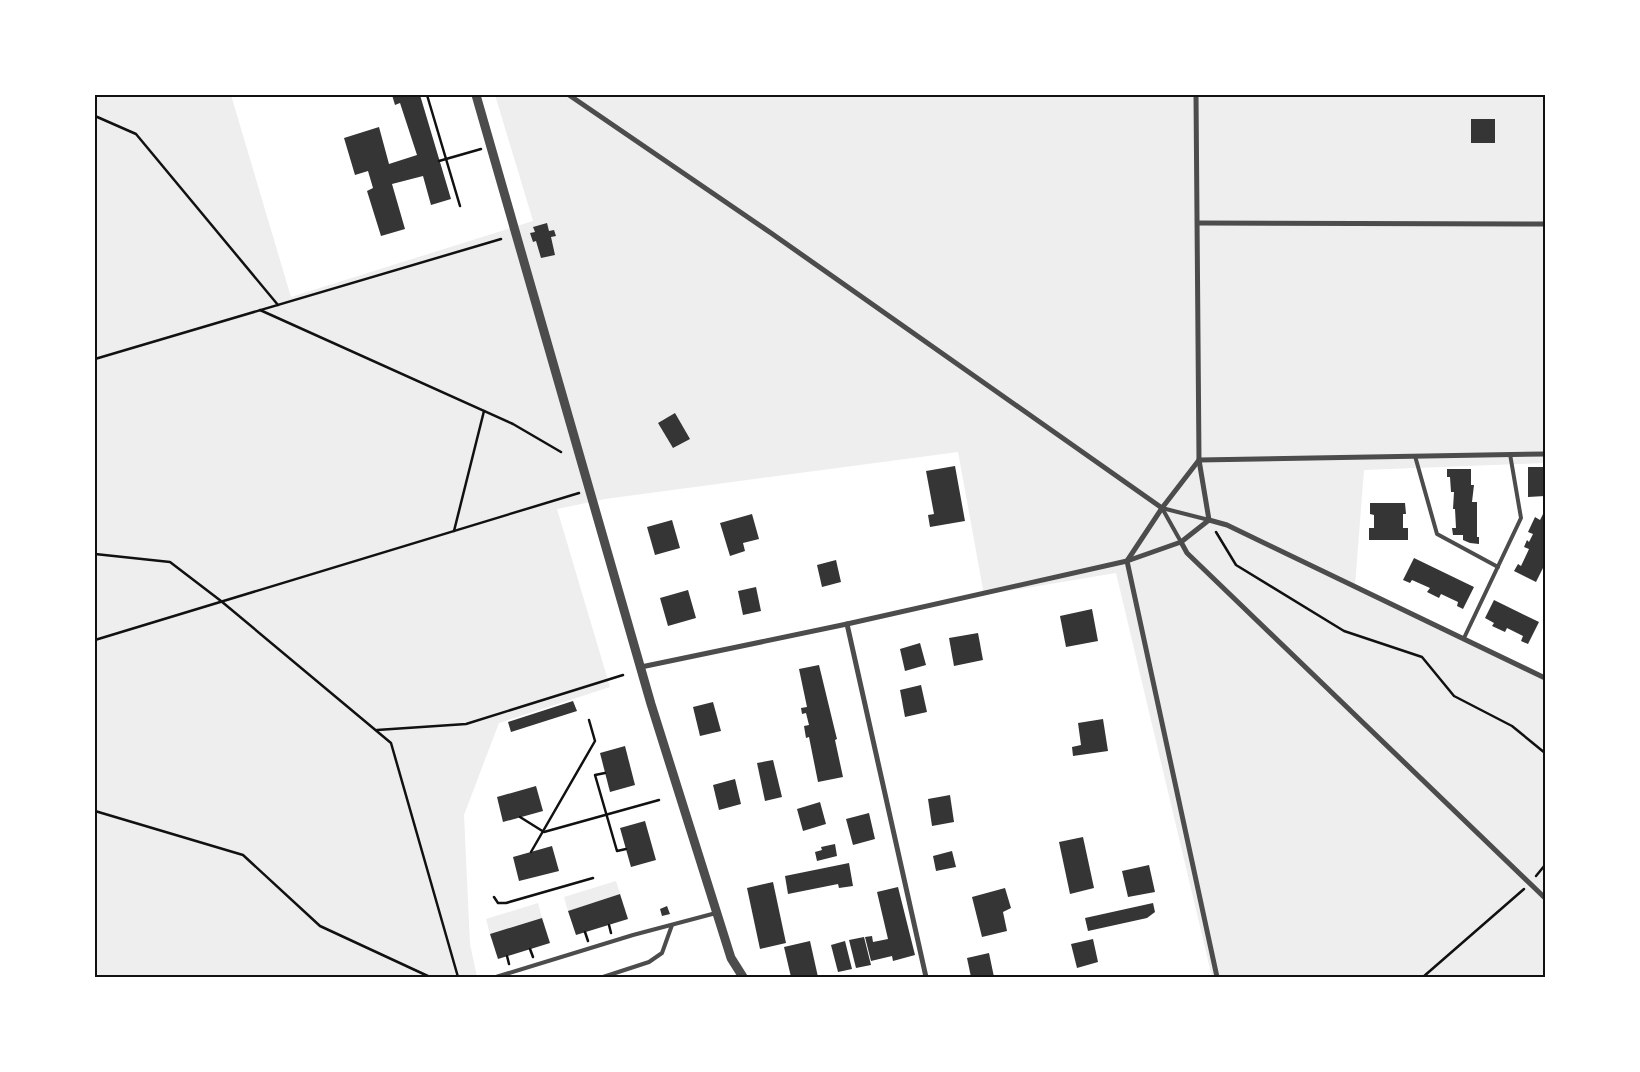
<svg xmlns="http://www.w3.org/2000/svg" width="1640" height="1072" viewBox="0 0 1640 1072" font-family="Karla,sans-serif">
  <rect width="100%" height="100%" fill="#fff"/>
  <g fill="#eee">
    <polygon points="95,95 231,95 291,297 533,221 495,95 1545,95 1545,463 1364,470 1355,586 1545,678 1545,977 1212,977 1116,573 984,595 958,452 605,499 557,509 610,687 499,723 464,815 470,944 477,977 95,977"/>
    <polygon points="616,881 620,894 568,911 564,897"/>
    <polygon points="538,903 542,918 490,934 486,919"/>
  </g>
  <g fill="#353535">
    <polygon points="392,95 420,95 451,199 431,205 423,176 392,184 405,229 381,236 367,191 373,188 368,171 355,175 344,138 379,127 389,164 417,155 400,103 395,105"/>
    <rect x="1471" y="119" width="24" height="24"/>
    <polygon points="547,223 549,231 554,230 556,236 551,237 555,255 541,258 536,241 533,242 530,233 535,232 533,227"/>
    <polygon points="675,413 690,439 673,448 658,423"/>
    <polygon points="955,466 965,521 930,527 928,515 934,514 926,471"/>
    <polygon points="1528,467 1545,467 1545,496 1528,497"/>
    <polygon points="1447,469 1471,469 1471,485 1474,485 1472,502 1477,502 1477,537 1479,537 1479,544 1470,543 1463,540 1463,535 1453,535 1452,528 1456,528 1455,509 1453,509 1454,492 1451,492 1450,477 1447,477"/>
    <polygon points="1370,503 1405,503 1406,514 1403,514 1403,528 1408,528 1408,540 1369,540 1369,528 1374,528 1374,515 1370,514"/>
    <polygon points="1545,510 1545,564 1536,582 1514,571 1518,564 1521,566 1529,549 1524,547 1527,540 1529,542 1533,534 1528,532 1535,517 1540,520"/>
    <polygon points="752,514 759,539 743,543 745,551 730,556 720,523"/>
    <polygon points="672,520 680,548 655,555 647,527"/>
    <polygon points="1414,558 1474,587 1463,609 1457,606 1458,602 1441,594 1439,598 1427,592 1430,588 1412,580 1410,583 1403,580"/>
    <polygon points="836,560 841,582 822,587 817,565"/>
    <polygon points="756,587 761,611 743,615 738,591"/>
    <polygon points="688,590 696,618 668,626 660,598"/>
    <polygon points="1494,600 1539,622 1528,644 1521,641 1523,636 1507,628 1505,632 1492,626 1494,623 1485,618"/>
    <polygon points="1092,609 1098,641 1066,647 1060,616"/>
    <polygon points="978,633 983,660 954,666 949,638"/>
    <polygon points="920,643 926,665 905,671 900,649"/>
    <polygon points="819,665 834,727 837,739 835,740 843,777 818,782 809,737 806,738 804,726 809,725 806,713 802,714 801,708 807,707 799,669"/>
    <polygon points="921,685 927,712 905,717 900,690"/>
    <polygon points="573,701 577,711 511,732 508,722"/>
    <polygon points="713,702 721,731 700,736 693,707"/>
    <polygon points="1103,719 1108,751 1073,756 1072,747 1081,745 1078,723"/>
    <polygon points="625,746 635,785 610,792 600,753"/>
    <polygon points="773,760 782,797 765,801 757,763"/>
    <polygon points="735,779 741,804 719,810 713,785"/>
    <polygon points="536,786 543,811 503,822 497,797"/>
    <polygon points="950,795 954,822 932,826 928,799"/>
    <polygon points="820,802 826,824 803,831 797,809"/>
    <polygon points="869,813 875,839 853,845 846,819"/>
    <polygon points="645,821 656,860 631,867 620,828"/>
    <polygon points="1083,837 1094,888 1070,894 1059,842"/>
    <polygon points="835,844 837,856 817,861 815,852 822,850 821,847"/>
    <polygon points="552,846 559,871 519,881 513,857"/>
    <polygon points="952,851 956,867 936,871 933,856"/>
    <polygon points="849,863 853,886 839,888 838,884 788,894 785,876"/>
    <polygon points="1149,865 1155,892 1128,897 1122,871"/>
    <polygon points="773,882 786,943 760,949 747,888"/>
    <polygon points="898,887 915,955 893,961 892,956 871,961 865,937 872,936 873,942 888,939 877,892"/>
    <polygon points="1005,888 1011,908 1003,912 1007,931 982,937 972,897"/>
    <polygon points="620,894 628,919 576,935 568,911"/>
    <polygon points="1153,903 1155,912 1147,918 1088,931 1085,918"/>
    <polygon points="667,906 670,914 662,916 660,909"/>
    <polygon points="542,918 550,943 498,959 490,934"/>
    <polygon points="864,937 871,965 856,968 849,940"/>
    <polygon points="1093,939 1098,962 1077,968 1071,944"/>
    <polygon points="810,941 818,977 791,977 784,947"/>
    <polygon points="845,941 852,969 838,972 831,945"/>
    <polygon points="989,953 994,977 971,977 967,958"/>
  </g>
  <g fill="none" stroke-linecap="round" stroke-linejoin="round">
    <g stroke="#111" stroke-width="2.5">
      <polyline points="427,95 460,206"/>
      <polyline points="95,116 136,134 278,305"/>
      <polyline points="439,161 481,149"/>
      <polyline points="260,310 513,424 561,452"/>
      <polyline points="95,359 501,239"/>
      <polyline points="454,531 484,411"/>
      <polyline points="1216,532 1236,565 1344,631 1422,657 1454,696 1512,726 1545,753"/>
      <polyline points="95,554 170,562 221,601 391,743 458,977"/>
      <polyline points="95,640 579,493"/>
      <polyline points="377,730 466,724 623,675"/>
      <polyline points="605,773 595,775 617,851 626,849"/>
      <polyline points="95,811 243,855 320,926 430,977"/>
      <polyline points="520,817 544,832 659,800"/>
      <polyline points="531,852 595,741 589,720"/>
      <polyline points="1536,876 1545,865"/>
      <polyline points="494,897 498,903 506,903 593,878"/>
      <polyline points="609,925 611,933"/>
      <polyline points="585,932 588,941"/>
      <polyline points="530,949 533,957"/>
      <polyline points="507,956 509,964"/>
      <polyline points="1423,977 1524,889"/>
    </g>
    <g stroke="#4c4c4c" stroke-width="4">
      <polyline points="1415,456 1437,534 1498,567"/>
      <polyline points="1162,508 1209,520"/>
      <polyline points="1162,508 1181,542"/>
      <polyline points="1464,638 1521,518 1510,454"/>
      <polyline points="496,977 633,935 716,913"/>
      <polyline points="603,977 649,962 662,953 672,925"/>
    </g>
    <g stroke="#4c4c4c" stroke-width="5">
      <polyline points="569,95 771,233 1162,508"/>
      <polyline points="1196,95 1199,460 1209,520"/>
      <polyline points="1199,223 1545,224"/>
      <polyline points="1199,460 1162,508 1127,561 1217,977"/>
      <polyline points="1199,460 1545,454"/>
      <polyline points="1209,520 1227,525 1545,678"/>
      <polyline points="1181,542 1187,553 1545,898"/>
      <polyline points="847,624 926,977"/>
      <polyline points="641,667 847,624 1127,561 1181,542 1209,520"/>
    </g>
    <polyline stroke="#4c4c4c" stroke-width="9" points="476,95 651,704 731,958 743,977"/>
  </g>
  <rect width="1640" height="1072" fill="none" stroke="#ffffff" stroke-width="192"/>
  <rect x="96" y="96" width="1448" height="880" fill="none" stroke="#111" stroke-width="2"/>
</svg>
